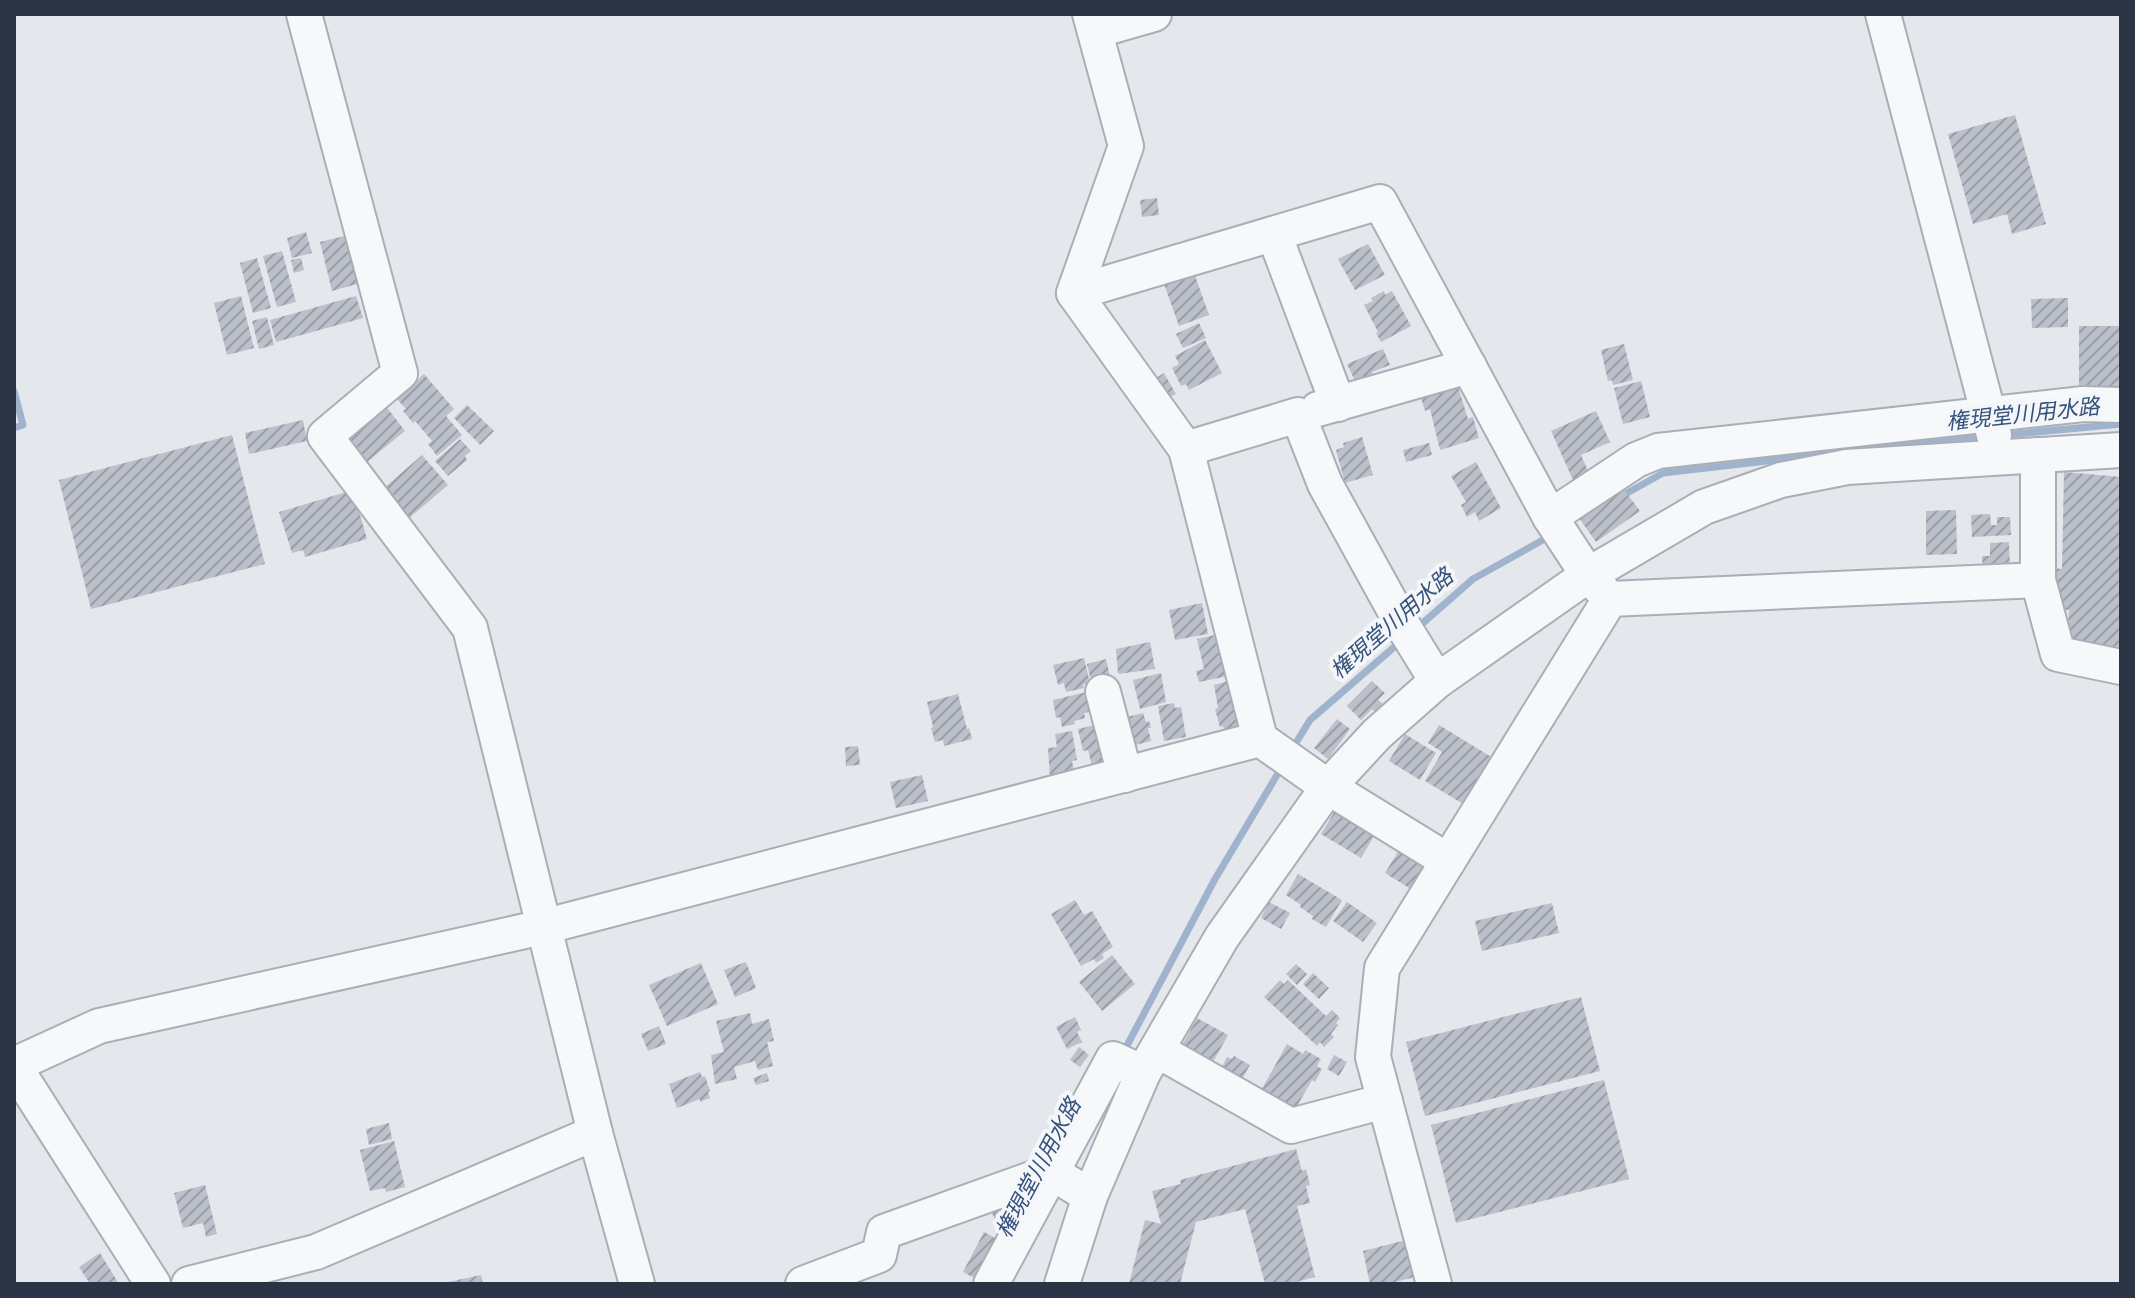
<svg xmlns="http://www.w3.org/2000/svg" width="2135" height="1298" viewBox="0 0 2135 1298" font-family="Overpass,'Noto Sans JP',sans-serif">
  <defs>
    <pattern id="building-hatch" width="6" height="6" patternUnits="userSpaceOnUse" patternTransform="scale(2)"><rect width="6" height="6" fill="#bbc0ca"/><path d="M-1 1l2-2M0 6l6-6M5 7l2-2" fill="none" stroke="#989da6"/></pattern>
  </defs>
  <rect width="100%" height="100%" fill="#e4e7ec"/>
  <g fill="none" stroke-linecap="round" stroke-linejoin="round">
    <g stroke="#9fb4cc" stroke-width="7">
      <polyline points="14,391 23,425 14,428"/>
      <polyline points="2004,435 2121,424"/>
      <polyline points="1868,449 1983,437"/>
      <polyline points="1620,497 1663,473 1828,454"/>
      <polyline points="1416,629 1473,579 1550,536"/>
      <polyline points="1291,751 1310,720 1400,642"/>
      <polyline points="1122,1055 1215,879 1283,765"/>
    </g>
  </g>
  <g fill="url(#building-hatch)">
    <polygon points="2015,115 2046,224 2012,234 2007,214 1973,224 1948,134"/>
    <polygon points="1157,198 1159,215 1142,217 1140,200"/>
    <polygon points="306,232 312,253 292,258 287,238"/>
    <polygon points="349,235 359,276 355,276 357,284 332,291 320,242"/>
    <polygon points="1368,244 1385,275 1355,290 1338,259"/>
    <polygon points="282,251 296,302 277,307 263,256"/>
    <polygon points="257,258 271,308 253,313 240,263"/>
    <polygon points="301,258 304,270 294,273 291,260"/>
    <polygon points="1193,270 1209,315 1179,326 1163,281"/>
    <polygon points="1384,291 1385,295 1392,291 1411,326 1381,342 1376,333 1378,332 1364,305 1373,301 1371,298"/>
    <polygon points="241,296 254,348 227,355 214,303"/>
    <polygon points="356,296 363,318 276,342 270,320"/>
    <polygon points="2068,298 2068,327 2032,328 2031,299"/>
    <polygon points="267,317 274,345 259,349 252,321"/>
    <polygon points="1199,323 1206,338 1183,348 1176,334"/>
    <polygon points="2079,326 2119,326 2119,390 2079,389"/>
    <polygon points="1205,340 1222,373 1189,390 1186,384 1181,386 1172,368 1179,364 1175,356"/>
    <polygon points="1624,344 1633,380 1613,385 1612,380 1608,381 1601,350"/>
    <polygon points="1383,349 1390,365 1372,372 1373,376 1356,383 1347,364"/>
    <polygon points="1164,373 1176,394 1165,400 1153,380"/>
    <polygon points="424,374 454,409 446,416 462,435 437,456 428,444 432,441 415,421 413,423 403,411 406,409 396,398"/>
    <polygon points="1456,380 1468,419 1473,417 1479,438 1440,450 1430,409 1425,411 1419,391"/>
    <polygon points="1641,381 1650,417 1623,424 1614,388"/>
    <polygon points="385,405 405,431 367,462 347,436"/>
    <polygon points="467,405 494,431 480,445 454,418"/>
    <polygon points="1596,411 1610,442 1581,455 1589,473 1573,480 1551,431"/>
    <polygon points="303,420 307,441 249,454 245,433"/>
    <polygon points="232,435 265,564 91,609 59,480"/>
    <polygon points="1362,437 1373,475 1345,483 1336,450 1344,447 1343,443"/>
    <polygon points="460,439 471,451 465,456 467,460 448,476 435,461"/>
    <polygon points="1429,443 1432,455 1406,462 1403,450"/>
    <polygon points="422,455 448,485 408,519 382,490"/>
    <polygon points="1476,462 1501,508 1479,521 1475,512 1467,517 1461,505 1466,502 1451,476"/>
    <polygon points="2064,472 2121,477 2121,647 2067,644 2069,610 2054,609 2053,568 2062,569"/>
    <polygon points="1622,487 1640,511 1596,542 1579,518"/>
    <polygon points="353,490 367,539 305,557 303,550 292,553 279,512"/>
    <polygon points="1956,510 1957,554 1926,555 1926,511"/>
    <polygon points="1990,514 1991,525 1997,525 1997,517 2010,517 2011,535 1972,537 1971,515"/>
    <polygon points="2009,542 2010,570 1983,572 1982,556 1990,556 1990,543"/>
    <polygon points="1202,603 1208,634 1175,640 1169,610"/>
    <polygon points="1219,634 1228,676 1199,682 1196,671 1204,669 1197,639"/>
    <polygon points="1150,642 1155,669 1118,674 1116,649"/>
    <polygon points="1084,658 1090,683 1083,685 1084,688 1066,692 1064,683 1058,685 1053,665"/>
    <polygon points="1106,659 1110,677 1091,681 1087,664"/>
    <polygon points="1161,673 1166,702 1140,709 1133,680"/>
    <polygon points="1229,681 1243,731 1226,736 1223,726 1220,727 1215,709 1218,708 1214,685"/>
    <polygon points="1372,681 1385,693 1378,700 1383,704 1375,712 1372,709 1361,720 1347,706"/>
    <polygon points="1087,692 1099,710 1084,713 1085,718 1074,721 1075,724 1062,727 1060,717 1056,718 1053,700"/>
    <polygon points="958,694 967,729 969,728 972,739 944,746 943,740 935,742 931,728 933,727 927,702"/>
    <polygon points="1174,703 1175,708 1181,707 1186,737 1164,741 1158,706"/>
    <polygon points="1143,713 1146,722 1149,721 1151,728 1148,728 1151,741 1131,746 1127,717"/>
    <polygon points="1337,719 1350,729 1328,759 1314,748"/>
    <polygon points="1103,723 1106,772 1094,774 1088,750 1083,751 1078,729"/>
    <polygon points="1439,725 1493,758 1465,805 1425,781 1442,752 1428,743"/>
    <polygon points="1072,731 1077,760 1072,761 1074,770 1069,770 1070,775 1050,778 1048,748 1057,747 1055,734"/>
    <polygon points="1405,734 1436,753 1420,780 1389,761"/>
    <polygon points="858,746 860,765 846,766 845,747"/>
    <polygon points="922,775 928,801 896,808 890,782"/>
    <polygon points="1336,809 1376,833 1361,858 1321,834"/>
    <polygon points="1399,850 1428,868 1414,891 1385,873"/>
    <polygon points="1298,874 1342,900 1326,927 1312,919 1313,916 1300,907 1301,905 1286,895"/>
    <polygon points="1075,900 1084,915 1092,911 1113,947 1102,954 1104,958 1096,963 1094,959 1081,966 1051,914"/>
    <polygon points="1269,902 1290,913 1281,929 1261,918"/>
    <polygon points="1347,902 1377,923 1363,942 1333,921"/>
    <polygon points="1552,903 1559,933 1482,951 1475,921"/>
    <polygon points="1112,955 1135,984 1102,1011 1079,982"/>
    <polygon points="746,962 756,988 735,997 724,970"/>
    <polygon points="701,963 718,1004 667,1026 649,985"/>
    <polygon points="1296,964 1307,974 1297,985 1286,974"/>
    <polygon points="1313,973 1329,988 1319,999 1303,984"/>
    <polygon points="1280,980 1284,984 1288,980 1326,1016 1332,1010 1340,1018 1336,1023 1338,1025 1331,1034 1334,1037 1324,1047 1320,1042 1317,1046 1264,997"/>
    <polygon points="1581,997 1600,1071 1425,1116 1406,1042"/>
    <polygon points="750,1013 752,1024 769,1019 774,1041 767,1042 773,1066 758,1070 755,1061 734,1067 737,1079 715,1084 711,1055 724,1052 716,1021"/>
    <polygon points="1075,1017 1081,1030 1077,1032 1082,1042 1067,1049 1056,1027"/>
    <polygon points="1197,1018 1228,1035 1212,1064 1181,1047"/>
    <polygon points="659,1026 666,1044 648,1051 641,1034"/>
    <polygon points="1287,1044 1303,1054 1305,1050 1321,1059 1317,1066 1322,1069 1315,1082 1312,1080 1292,1115 1258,1096"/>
    <polygon points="1079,1047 1089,1055 1080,1067 1070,1060"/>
    <polygon points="1334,1055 1347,1062 1339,1076 1327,1069"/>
    <polygon points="1234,1056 1250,1065 1242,1079 1221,1069 1227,1057 1232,1059"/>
    <polygon points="700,1072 702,1077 705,1076 710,1091 708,1092 710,1098 700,1102 700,1099 677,1108 669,1084"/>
    <polygon points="767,1073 769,1081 756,1085 753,1078"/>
    <polygon points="1604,1080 1629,1179 1456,1223 1431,1125"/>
    <polygon points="389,1123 392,1139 369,1145 366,1129"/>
    <polygon points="394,1141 405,1187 386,1192 385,1188 370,1191 360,1150"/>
    <polygon points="1296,1149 1302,1171 1306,1169 1310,1185 1306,1186 1310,1203 1297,1206 1315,1277 1289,1284 1265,1284 1245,1209 1196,1222 1180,1284 1129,1284 1145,1220 1161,1224 1152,1191 1181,1184 1180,1180"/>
    <polygon points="205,1185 217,1234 206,1237 203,1223 183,1228 174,1193"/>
    <polygon points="1002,1207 1006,1219 996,1223 991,1210"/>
    <polygon points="984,1232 1005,1243 984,1283 963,1272"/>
    <polygon points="1410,1239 1419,1276 1387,1284 1370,1284 1363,1251"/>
    <polygon points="100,1253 119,1284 90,1284 79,1267"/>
    <polygon points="481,1275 483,1284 444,1284 443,1283"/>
  </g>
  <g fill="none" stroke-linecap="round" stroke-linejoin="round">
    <defs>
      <g id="minor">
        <polyline points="304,14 400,373 325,436 470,628 595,1133 637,1284"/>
        <polyline points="1090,14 1126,146 1074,293 1186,449 1298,415 1325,484 1405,629 1437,681"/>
        <polyline points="1883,14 1994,435"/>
        <polyline points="1095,31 1154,14"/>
        <polyline points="1274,234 1338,404"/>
        <polyline points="1074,293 1380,202 1550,517 1588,575 1602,590"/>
        <polyline points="1318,409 1469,366"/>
        <polyline points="1186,449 1260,739"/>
        <polyline points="2038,455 2038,580 2058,654 2121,667"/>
        <polyline points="1550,517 1636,460 1658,451 2083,404 2121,405"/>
        <polyline points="1103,692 1125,775"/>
        <polyline points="1157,1050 1291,1126 1385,1101"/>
        <polyline points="14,1065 99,1026 543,927 1260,739 1328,787 1448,861"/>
        <polyline points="14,1066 153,1284"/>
        <polyline points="189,1284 316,1252 595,1133"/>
        <polyline points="803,1284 879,1255 884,1232 1051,1172 1090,1196"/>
        <polyline points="991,1284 1113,1059 1143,1073"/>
        <polyline points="1062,1284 1090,1196 1143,1073 1222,937 1328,787 1377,734 1437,681 1588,575 1704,507 1781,480 1847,467 2121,450"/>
        <polyline points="1434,1284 1373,1057 1382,968 1610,599 2038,580"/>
      </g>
    </defs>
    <use href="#minor" stroke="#a9aeb7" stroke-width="38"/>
    <use href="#minor" stroke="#f7f8fa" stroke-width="34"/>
  </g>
  <g text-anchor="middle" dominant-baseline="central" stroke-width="8" stroke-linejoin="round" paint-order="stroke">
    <g font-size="22" font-style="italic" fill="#34527a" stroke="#f4f6f9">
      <text transform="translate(2023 416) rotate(-6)">権現堂川用水路</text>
      <text transform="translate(1393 625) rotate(-41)">権現堂川用水路</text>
      <text transform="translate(1040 1169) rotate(-62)">権現堂川用水路</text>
    </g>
  </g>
  <rect width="2135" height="1298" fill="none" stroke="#2b3445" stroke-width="32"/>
</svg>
